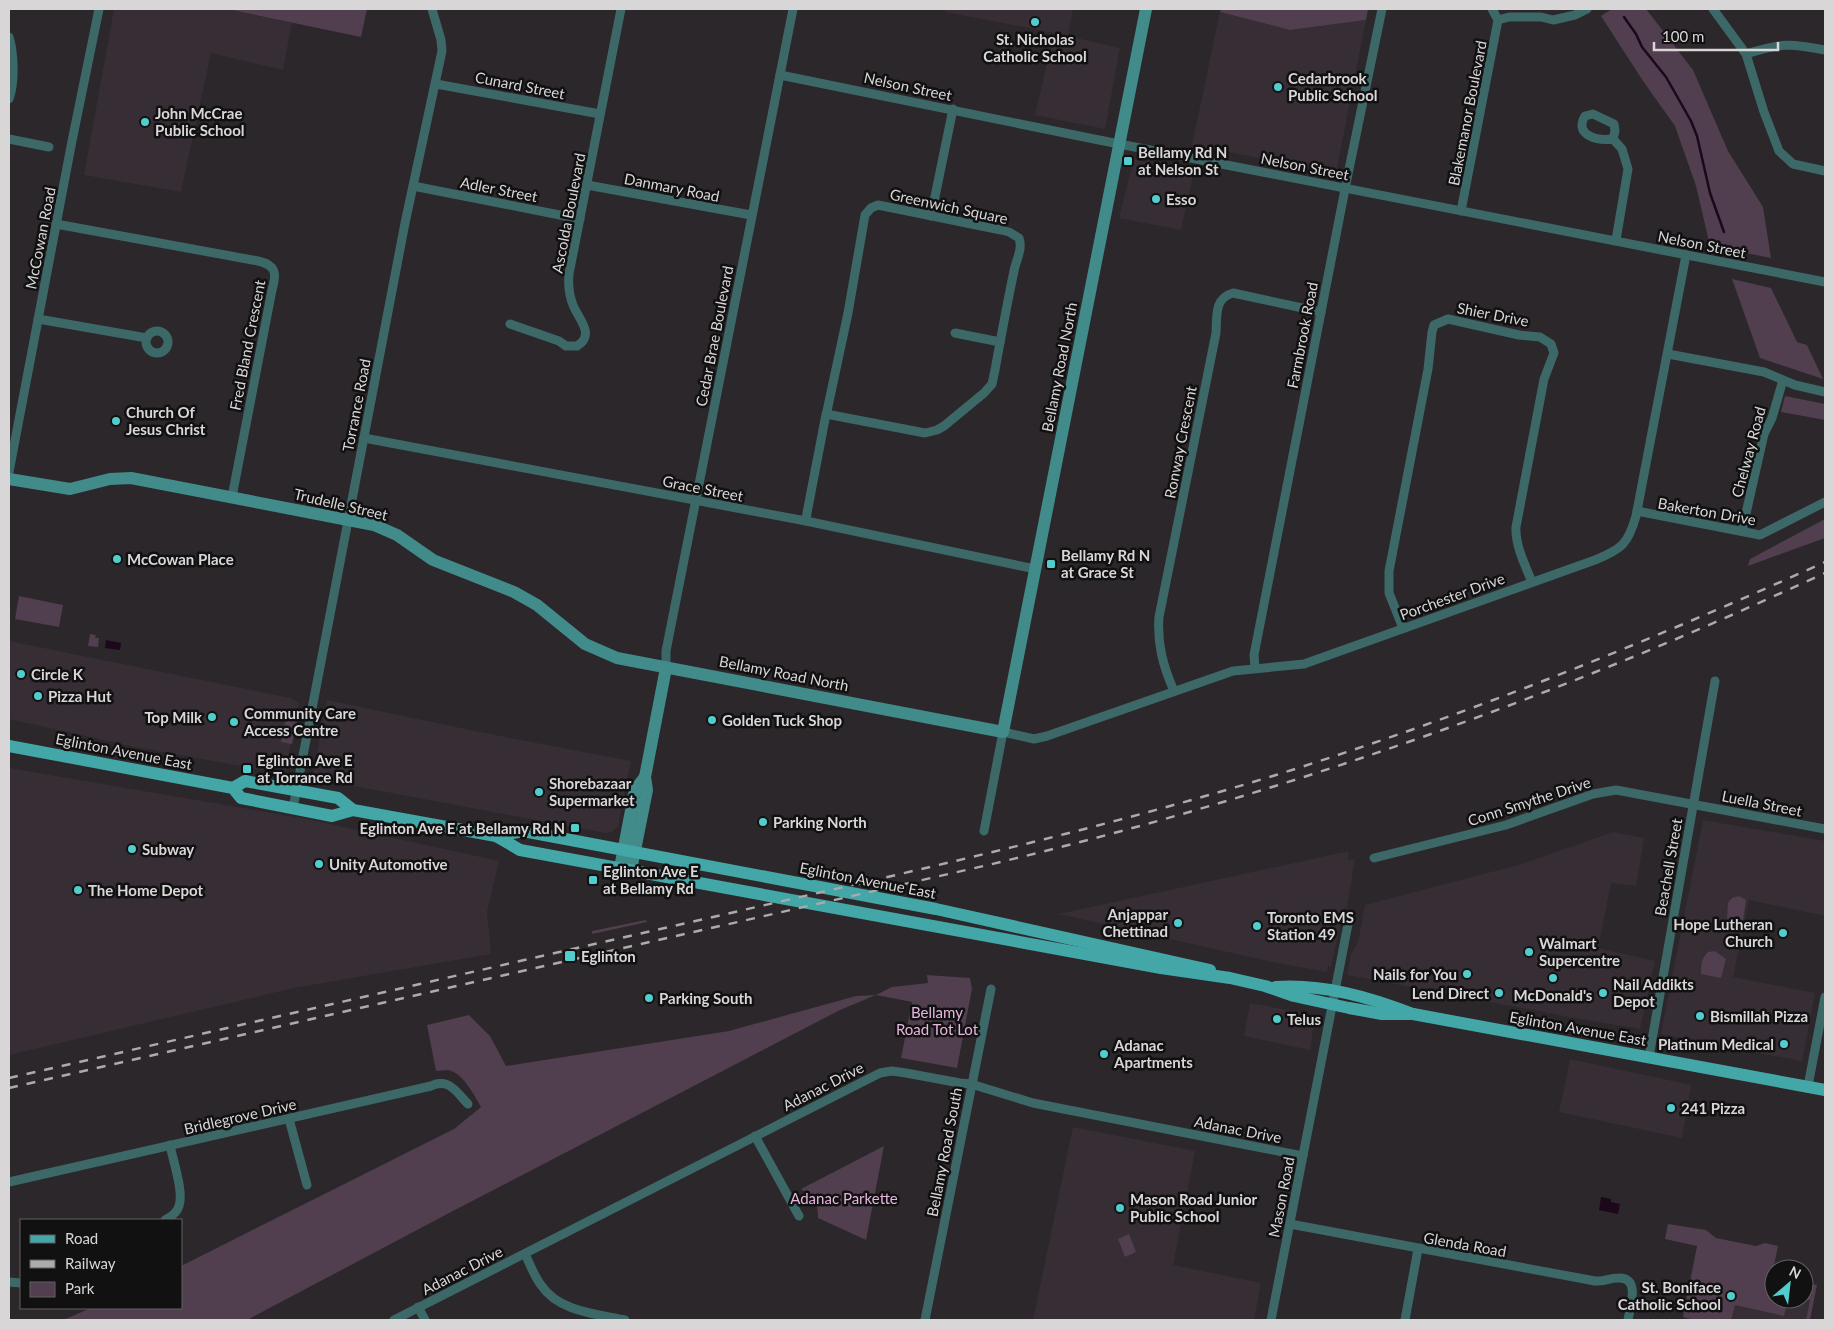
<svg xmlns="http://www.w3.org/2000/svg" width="1834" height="1329" viewBox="0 0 1834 1329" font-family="Lato,sans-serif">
  <rect width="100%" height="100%" fill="#2b272a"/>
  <g fill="#372e35">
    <polygon points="114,9 226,9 292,23 283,70 211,53 181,192 84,175"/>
    <polygon points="947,9 1073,9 1068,36 1120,48 1105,129 1035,115 1054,33 946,12"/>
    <polygon points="1220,12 1290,30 1366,20 1336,173 1192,145"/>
    <polygon points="1134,159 1194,171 1181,230 1119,218"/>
    <polygon points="9,641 290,698 299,703 285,774 130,746 9,719"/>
    <polygon points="327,700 480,732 631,761 618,826 612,832 605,833 312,778"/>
    <polygon points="9,768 307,819 499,861 487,912 491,954 294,988 9,1055"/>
    <polygon points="1703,820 1825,841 1825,916 1749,900 1733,977 1815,993 1802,1061 1731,1048 1661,1034"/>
    <polygon points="1613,832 1644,838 1636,886 1611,883 1598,948 1655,961 1640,1029 1586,1020 1347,975 1351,954 1358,942 1365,905 1522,864"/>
    <polygon points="1349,851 1348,860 1355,859 1347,907 1341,911 1341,921 1331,967 1328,966 1327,972 1272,962 1059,914"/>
    <polygon points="1250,1003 1315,1015 1310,1050 1244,1036"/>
    <polygon points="1570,1059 1691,1085 1682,1138 1559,1112"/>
    <polygon points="1073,1127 1195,1151 1173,1265 1261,1283 1254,1320 1033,1320"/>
    <polygon points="1691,1276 1774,1299 1810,1300 1806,1320 1683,1320"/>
  </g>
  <g fill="#513e4e">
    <polygon points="227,9 367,9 361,37"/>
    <polygon points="1221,9 1368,9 1366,20 1290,30 1220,12"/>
    <polygon points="1612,9 1646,9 1693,70 1728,151 1763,207 1771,258 1710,246 1696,186 1675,126 1643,81 1601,16"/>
    <polygon points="1732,279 1771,288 1797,342 1807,345 1823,379 1760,358"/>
    <polygon points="1785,396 1825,404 1825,420 1781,412"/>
    <polygon points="1825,519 1825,538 1748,566 1750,559"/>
    <polygon points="19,596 63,605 59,627 15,619"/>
    <polygon points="90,634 96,635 95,638 99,638 98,647 88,646"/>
    <polygon points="287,714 298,717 292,744 281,742"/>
    <polygon points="1739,896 1746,900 1743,920 1740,926 1733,925 1727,920 1728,903 1732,898"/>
    <polygon points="646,920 647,922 592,934 592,931"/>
    <path d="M 1715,951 L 1726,959 L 1721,978 L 1701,974 C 1701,964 1701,959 1708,952 Z"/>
    <path d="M 927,975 L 970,978 L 972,989 L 957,1068 L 901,1058 L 912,1002 L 876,995 L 840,1010 L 453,1211 L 247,1320 L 63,1320 L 91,1308 L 181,1308 L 181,1266 L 454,1129 L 481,1107 C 474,1095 463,1073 448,1070 C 445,1070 440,1071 436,1071 L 427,1025 L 469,1015 L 490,1036 L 506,1066 L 729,1031 L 856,996 L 876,995 L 892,987 L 928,983 Z"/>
    <path d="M 884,1146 L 866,1240 L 818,1218 C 819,1203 812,1197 801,1189 Z"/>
    <polygon points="1668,1224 1706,1230 1716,1238 1756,1246 1765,1243 1778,1246 1772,1276 1774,1277 1774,1299 1788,1299 1784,1316 1735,1305 1731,1320 1692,1320 1692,1319 1683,1317 1697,1246 1665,1239"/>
    <polygon points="1129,1234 1136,1252 1125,1257 1118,1239"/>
    <polygon points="1804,1283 1817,1285 1810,1320 1806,1320 1810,1300 1804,1299"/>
  </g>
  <g fill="#1c081a">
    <polygon points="106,640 121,643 120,650 105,648"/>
    <polygon points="1601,1197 1611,1199 1611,1202 1620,1204 1618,1214 1599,1210"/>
  </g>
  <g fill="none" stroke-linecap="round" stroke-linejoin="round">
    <polyline stroke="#1c081a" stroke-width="2.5" points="1624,17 1636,34 1642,47 1666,77 1691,121 1697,136 1710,193 1724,232"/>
    <g stroke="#3c6868" stroke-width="9">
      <polyline points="1492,9 1498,20"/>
      <polyline points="1713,9 1746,54 1764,112 1779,151 1793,164 1825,171"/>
      <path d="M 9,37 C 14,53 15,83 9,99"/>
      <path d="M 1746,54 C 1781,43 1790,43 1825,50"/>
      <polyline points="780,75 1104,141 1825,282"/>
      <polyline points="436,84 600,114"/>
      <path d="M 1593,114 L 1614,124 L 1615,131 L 1613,139 C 1599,141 1573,136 1585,116 Z"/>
      <polyline points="9,139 49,147"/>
      <polyline points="1613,139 1622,149 1628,169 1616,240"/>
      <polyline points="587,185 751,215"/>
      <polyline points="413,186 580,219"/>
      <polyline points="1461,211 1498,20 1509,17 1541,17 1553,20 1575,15 1587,9"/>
      <polyline points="931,216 953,109"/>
      <path d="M 56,224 L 258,261 C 276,265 277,273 272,290 L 232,497"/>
      <polyline points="38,319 147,338"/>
      <path d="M 510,324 L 559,341 L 566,346 L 577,346 C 596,335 578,318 573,305 C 569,295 568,285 569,274 L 621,9"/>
      <circle cx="157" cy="342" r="11"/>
      <polyline points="955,333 1000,342"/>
      <polyline points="1668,354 1764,372 1795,385 1825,392"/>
      <polyline points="364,438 806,521 1035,569"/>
      <polyline points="9,472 72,141 99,9"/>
      <polyline points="1637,511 1760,535 1825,502"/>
      <path d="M 806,521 L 807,513 L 826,414 L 827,411 L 848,313 L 865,215 L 871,208 L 878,205 L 1001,230 L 1009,232 L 1019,238 C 1023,249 1016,260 1014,271 C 1007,304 1001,337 995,370 L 992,384 L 984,393 L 944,426 L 937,430 L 925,433 L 826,414"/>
      <polyline points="1742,531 1764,434 1772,418 1783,380"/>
      <path d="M 1403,628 L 1389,593 L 1389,571 L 1428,369 L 1432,332 L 1434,325 L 1448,319 L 1519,335 L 1540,337 L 1551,344 L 1554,353 L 1544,379 L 1516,527 C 1515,545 1525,565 1532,582"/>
      <polyline points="666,668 666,651 793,9"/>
      <polyline points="1255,668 1254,655 1347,179 1382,9"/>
      <path d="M 1174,691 C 1163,666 1157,644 1159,617 L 1216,333 C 1217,317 1214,298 1233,293 L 1321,312"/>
      <polyline points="293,808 405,223 442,51 441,40 432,9"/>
      <path d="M 984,831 L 1003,732 L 1034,739 L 1047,736 L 1233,671 L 1304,664 L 1595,560 C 1622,549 1628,544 1636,516 L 1686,255"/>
      <polyline points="1374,858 1506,825 1593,794 1616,790 1825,829"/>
      <polyline points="1649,1057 1715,681"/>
      <polyline points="1808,1086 1825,997"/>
      <polyline points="289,1119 307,1185"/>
      <polyline points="755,1136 799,1216"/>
      <path d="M 9,1182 L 431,1086 C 449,1077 457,1093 468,1104"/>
      <path d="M 165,1220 C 171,1217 177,1213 179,1206 C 184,1192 173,1161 170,1145"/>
      <path d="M 1290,1224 L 1595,1281 C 1604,1282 1609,1278 1618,1278 C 1641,1277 1630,1307 1628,1320"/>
      <path d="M 525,1254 C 530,1264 534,1276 541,1285 C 559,1312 597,1314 625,1320"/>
      <polyline points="9,1282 21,1283"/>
      <polyline points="418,1307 425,1320"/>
      <polyline points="394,1320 880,1073 892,1071 906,1073 960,1083 971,1084 1033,1103 1303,1156"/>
      <polyline points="925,1320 991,989"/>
      <polyline points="1271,1320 1349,919"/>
      <polyline points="1405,1320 1418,1249"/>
    </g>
    <g stroke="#428b8b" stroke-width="12">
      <polyline points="9,479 70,489 110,479 131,478 374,525 397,535 433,560 514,592 537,605 585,644 617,658 1003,732 1146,9"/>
      <polyline points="620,868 635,790 645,777"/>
      <polyline points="631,870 647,790 645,777 666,668"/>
    </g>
    <g stroke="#43a6a7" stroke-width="12">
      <polyline points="9,746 233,788 241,798 332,816 353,810"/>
      <polyline points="233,788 245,781 338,798 353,810 496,836 520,850 1161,968 1230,978 1265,986 1294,996 1349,1008 1382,1014 1413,1014"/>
      <polyline points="496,836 523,831 936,909 1210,970"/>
      <path d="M 1276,987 C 1324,984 1369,997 1413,1014 L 1825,1090"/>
    </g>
    <g stroke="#adaaac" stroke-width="2.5" stroke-dasharray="9 9" stroke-linecap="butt">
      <path d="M 9,1078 C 241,1025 472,972 704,919 C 896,875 1088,833 1276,775 C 1464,716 1646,643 1825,562"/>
      <path d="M 9,1088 L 988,865 C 1199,815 1407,748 1608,667 C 1681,638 1753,606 1825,573"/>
    </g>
  </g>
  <g fill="#52cdcd" stroke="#121112" stroke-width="2">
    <circle cx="1035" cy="22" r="5"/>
    <circle cx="1278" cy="87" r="5"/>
    <circle cx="145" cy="122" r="5"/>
    <rect x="1123" y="156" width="10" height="10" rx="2.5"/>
    <circle cx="1156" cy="199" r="5"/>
    <circle cx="116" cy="421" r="5"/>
    <circle cx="117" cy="559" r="5"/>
    <rect x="1046" y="559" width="10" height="10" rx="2.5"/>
    <circle cx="21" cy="674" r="5"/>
    <circle cx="38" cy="696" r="5"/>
    <circle cx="212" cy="717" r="5"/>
    <circle cx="712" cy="720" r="5"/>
    <circle cx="234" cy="722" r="5"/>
    <rect x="242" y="764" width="10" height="10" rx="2.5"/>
    <circle cx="539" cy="792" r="5"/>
    <circle cx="763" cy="822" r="5"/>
    <rect x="570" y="823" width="10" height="10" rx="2.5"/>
    <circle cx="132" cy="849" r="5"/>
    <circle cx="319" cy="864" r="5"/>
    <rect x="588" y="875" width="10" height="10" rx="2.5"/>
    <circle cx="78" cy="890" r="5"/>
    <circle cx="1178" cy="923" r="5"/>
    <circle cx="1257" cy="926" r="5"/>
    <circle cx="1783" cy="933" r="5"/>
    <circle cx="1529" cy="952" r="5"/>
    <rect x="564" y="950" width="12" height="12" rx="2.5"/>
    <circle cx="1467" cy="974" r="5"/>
    <circle cx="1553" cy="978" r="5"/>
    <circle cx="1499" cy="993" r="5"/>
    <circle cx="1603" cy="993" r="5"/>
    <circle cx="649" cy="998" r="5"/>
    <circle cx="1700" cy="1016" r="5"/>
    <circle cx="1277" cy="1019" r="5"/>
    <circle cx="1784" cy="1044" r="5"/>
    <circle cx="1104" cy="1054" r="5"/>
    <circle cx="1671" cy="1108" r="5"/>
    <circle cx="1120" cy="1208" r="5"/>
    <circle cx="1731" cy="1296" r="5"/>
  </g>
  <g text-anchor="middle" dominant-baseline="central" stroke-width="5" stroke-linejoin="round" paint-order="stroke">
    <g font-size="15" font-weight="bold" fill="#d9d6d8" stroke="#121112" text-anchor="start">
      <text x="1035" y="39" text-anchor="middle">St. Nicholas<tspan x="1035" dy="17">Catholic School</tspan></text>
      <text x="1288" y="78">Cedarbrook<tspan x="1288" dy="17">Public School</tspan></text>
      <text x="155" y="113">John McCrae<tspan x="155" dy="17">Public School</tspan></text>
      <text x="1138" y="152">Bellamy Rd N<tspan x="1138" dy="17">at Nelson St</tspan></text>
      <text x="1166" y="199">Esso</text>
      <text x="126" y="412">Church Of<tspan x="126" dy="17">Jesus Christ</tspan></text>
      <text x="1061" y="555">Bellamy Rd N<tspan x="1061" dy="17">at Grace St</tspan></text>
      <text x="127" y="559">McCowan Place</text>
      <text x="31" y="674">Circle K</text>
      <text x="48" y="696">Pizza Hut</text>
      <text x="244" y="713">Community Care<tspan x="244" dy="17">Access Centre</tspan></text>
      <text x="202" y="717" text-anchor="end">Top Milk</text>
      <text x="722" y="720">Golden Tuck Shop</text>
      <text x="257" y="760">Eglinton Ave E<tspan x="257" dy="17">at Torrance Rd</tspan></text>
      <text x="549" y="783">Shorebazaar<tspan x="549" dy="17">Supermarket</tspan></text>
      <text x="773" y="822">Parking North</text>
      <text x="565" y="828" text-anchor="end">Eglinton Ave E at Bellamy Rd N</text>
      <text x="142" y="849">Subway</text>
      <text x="329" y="864">Unity Automotive</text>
      <text x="603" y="871">Eglinton Ave E<tspan x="603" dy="17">at Bellamy Rd</tspan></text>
      <text x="88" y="890">The Home Depot</text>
      <text x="1168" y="914" text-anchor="end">Anjappar<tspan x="1168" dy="17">Chettinad</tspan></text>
      <text x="1267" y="917">Toronto EMS<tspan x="1267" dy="17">Station 49</tspan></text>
      <text x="1773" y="924" text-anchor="end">Hope Lutheran<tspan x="1773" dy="17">Church</tspan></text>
      <text x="1539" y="943">Walmart<tspan x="1539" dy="17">Supercentre</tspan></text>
      <text x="581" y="956">Eglinton</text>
      <text x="1457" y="974" text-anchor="end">Nails for You</text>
      <text x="1613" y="984">Nail Addikts<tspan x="1613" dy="17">Depot</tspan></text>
      <text x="1489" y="993" text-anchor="end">Lend Direct</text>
      <text x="1553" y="995" text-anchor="middle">McDonald's</text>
      <text x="659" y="998">Parking South</text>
      <text x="1710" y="1016">Bismillah Pizza</text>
      <text x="1287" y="1019">Telus</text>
      <text x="1774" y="1044" text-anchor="end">Platinum Medical</text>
      <text x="1114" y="1045">Adanac<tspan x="1114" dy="17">Apartments</tspan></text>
      <text x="1681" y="1108">241 Pizza</text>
      <text x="1130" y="1199">Mason Road Junior<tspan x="1130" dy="17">Public School</tspan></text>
      <text x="1721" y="1287" text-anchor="end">St. Boniface<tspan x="1721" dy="17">Catholic School</tspan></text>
    </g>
    <g font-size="15" fill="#d9d6d8" stroke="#121112">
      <text transform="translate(520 85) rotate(11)">Cunard Street</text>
      <text transform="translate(908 86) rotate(12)">Nelson Street</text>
      <text transform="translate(1467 113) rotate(-79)">Blakemanor Boulevard</text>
      <text transform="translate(1305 166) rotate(11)">Nelson Street</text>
      <text transform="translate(672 187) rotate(11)">Danmary Road</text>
      <text transform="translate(499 189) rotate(11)">Adler Street</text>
      <text transform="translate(949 206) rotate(12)">Greenwich Square</text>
      <text transform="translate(568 213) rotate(-79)">Ascolda Boulevard</text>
      <text transform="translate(40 238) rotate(-79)">McCowan Road</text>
      <text transform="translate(1702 244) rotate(11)">Nelson Street</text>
      <text transform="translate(1493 314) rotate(11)">Shier Drive</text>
      <text transform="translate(1302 335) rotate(-79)">Farmbrook Road</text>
      <text transform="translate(714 336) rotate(-79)">Cedar Brae Boulevard</text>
      <text transform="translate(247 345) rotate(-79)">Fred Bland Crescent</text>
      <text transform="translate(1059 367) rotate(-79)">Bellamy Road North</text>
      <text transform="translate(356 405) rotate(-79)">Torrance Road</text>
      <text transform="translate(1180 442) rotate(-79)">Ronway Crescent</text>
      <text transform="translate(1748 452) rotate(-75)">Chelway Road</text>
      <text transform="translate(703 488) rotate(11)">Grace Street</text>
      <text transform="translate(341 504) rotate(13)">Trudelle Street</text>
      <text transform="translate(1707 511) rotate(10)">Bakerton Drive</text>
      <text transform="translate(1452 596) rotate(-20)">Porchester Drive</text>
      <text transform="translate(784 673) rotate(11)">Bellamy Road North</text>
      <text transform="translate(124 751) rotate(11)">Eglinton Avenue East</text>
      <text transform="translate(1529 801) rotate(-18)">Conn Smythe Drive</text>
      <text transform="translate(1762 803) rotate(11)">Luella Street</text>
      <text transform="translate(1668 867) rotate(-80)">Beachell Street</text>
      <text transform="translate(868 880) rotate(11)">Eglinton Avenue East</text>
      <text transform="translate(1578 1028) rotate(10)">Eglinton Avenue East</text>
      <text transform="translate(823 1086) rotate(-27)">Adanac Drive</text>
      <text transform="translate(240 1116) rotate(-13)">Bridlegrove Drive</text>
      <text transform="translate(1238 1129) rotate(11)">Adanac Drive</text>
      <text transform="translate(944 1152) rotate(-79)">Bellamy Road South</text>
      <text transform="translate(1281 1197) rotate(-79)">Mason Road</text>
      <text transform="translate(1465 1244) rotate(10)">Glenda Road</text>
      <text transform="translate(462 1270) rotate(-27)">Adanac Drive</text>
    </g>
    <g font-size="15" fill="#e6b5de" stroke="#121112">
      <text x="937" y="1012">Bellamy<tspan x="937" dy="17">Road Tot Lot</tspan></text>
      <text x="844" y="1198">Adanac Parkette</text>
    </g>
  </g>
  <rect width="1834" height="1329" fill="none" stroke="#d9d6d8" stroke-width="20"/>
  <rect x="20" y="1219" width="162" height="90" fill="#121112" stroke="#626061"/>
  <rect x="30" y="1235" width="25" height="8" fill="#43a6a7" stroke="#626061"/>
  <text x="65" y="1244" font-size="15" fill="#d9d6d8">Road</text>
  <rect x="30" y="1260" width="25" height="8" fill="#adaaac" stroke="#626061"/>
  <text x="65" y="1269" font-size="15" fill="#d9d6d8">Railway</text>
  <rect x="30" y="1282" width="25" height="15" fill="#513e4e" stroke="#626061"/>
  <text x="65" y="1294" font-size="15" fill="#d9d6d8">Park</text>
  <g transform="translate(1789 1284) rotate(28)"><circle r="24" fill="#121112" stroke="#626061"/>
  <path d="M0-4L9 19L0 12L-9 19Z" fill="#52cdcd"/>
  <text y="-8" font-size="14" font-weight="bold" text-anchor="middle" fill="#d9d6d8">N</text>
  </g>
  <path d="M1654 42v8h124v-8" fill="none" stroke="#d9d6d8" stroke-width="2.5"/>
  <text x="1662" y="42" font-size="15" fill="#d9d6d8" stroke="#121112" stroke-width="4" paint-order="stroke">100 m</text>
</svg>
